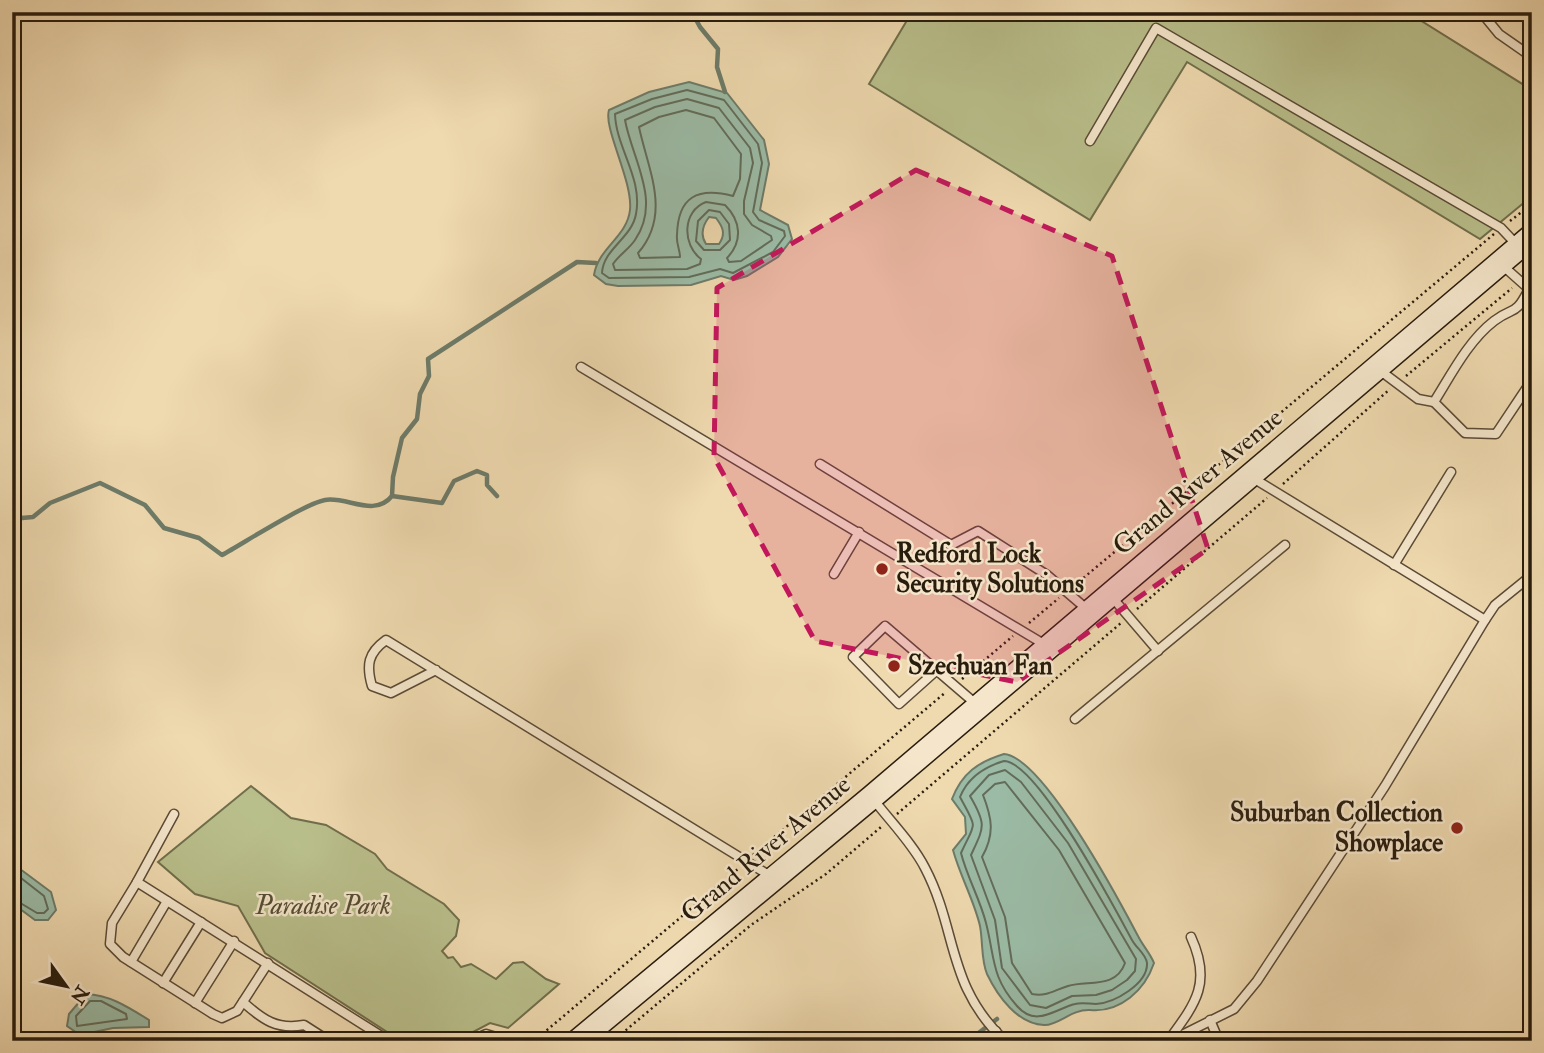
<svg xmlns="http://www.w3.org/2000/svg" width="1544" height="1053" viewBox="0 0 1544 1053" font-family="'IM FELL Double Pica',serif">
  <rect width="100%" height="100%" fill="#efd9af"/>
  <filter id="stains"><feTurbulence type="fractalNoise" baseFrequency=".00286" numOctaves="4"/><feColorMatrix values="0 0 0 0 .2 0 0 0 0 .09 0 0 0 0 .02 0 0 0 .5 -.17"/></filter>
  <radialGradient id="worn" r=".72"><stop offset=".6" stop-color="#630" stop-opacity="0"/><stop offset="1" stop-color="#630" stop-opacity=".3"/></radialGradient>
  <g fill="#b9bf8b" stroke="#706e4c" stroke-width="2">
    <polygon points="912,12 1407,12 1532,90 1532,196 1480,239 1187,62 1090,220 869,84"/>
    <polygon points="251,786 291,818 326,825 375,854 387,869 444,904 459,920 456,936 442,951 448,958 453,957 461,967 471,964 496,979 513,963 523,962 546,979 559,984 508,1028 490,1023 456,1041 398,1039 265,953 238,906 195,894 158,862"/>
  </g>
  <g fill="#9bbba6" stroke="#6d7b69" stroke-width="2" fill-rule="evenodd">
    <path d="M 689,82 L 727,93 L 764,140 L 769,164 L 760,210 L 788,225 L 792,239 L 778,257 L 747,276 L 734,280 L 721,276 L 691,285 L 618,286 L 606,284 L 594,275 C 598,248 627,237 630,210 C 633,181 603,128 609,110 L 649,92 ZM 709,217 L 716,218 C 723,227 726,234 719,244 L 706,244 C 700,235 703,225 709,217 Z"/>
    <path d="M 1004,754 C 1043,757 1119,900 1138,936 C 1143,946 1150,953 1154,963 C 1145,990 1120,1013 1090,1010 C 1071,1009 1058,1026 1044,1025 C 1018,1024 998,997 987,974 C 981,960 983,942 980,926 C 974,900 960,876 953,850 L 966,834 L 965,817 L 952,799 C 962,773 978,762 1004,754 Z"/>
    <polygon points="12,863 51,892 56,910 48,920 35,920 12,903"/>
    <path d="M 86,994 C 110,995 128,1007 149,1020 L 149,1027 L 113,1028 L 80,1035 L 67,1026 L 69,1014 Z"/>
  </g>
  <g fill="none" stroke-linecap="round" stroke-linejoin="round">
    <g stroke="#626c5a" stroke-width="2">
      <path d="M 687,90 L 724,100 L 758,144 L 762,163 L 753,212 L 759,220 L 784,231 L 785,236 L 773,252 L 733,273 L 720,269 L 689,277 L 609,278 L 602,273 C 603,249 632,238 636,214 C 643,178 616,148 615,114 L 652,99 Z"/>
      <path d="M 687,99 L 719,108 L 750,148 L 753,163 L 744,201 L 744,214 L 752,225 L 771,236 L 772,240 L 741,261 L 729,262 L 727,258 C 743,241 741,221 725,205 L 706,202 C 682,211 682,245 701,259 L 700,264 L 687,269 L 615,270 L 613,264 C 619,255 629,249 635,240 C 662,201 632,159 625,120 L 655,107 Z"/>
      <path d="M 686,110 L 714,118 L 741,154 L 740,179 L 733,196 C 698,187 678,196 677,235 C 676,243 680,250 680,257 L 640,258 L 638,253 C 672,214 648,170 639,127 L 659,117 Z"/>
      <polygon points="709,210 720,212 729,224 730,240 720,250 704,250 696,241 698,221"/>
      <path d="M 1004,761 C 1038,762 1115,909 1132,940 C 1136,948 1146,954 1147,963 C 1148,984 1114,1003 1096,1004 C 1089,1004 1082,1002 1075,1004 C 1055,1009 1036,1028 1017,1006 C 991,977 995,958 986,923 C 980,899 967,877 961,853 C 976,820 978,831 960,797 C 968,777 984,767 1004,761 Z"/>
      <path d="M 1005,770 L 1021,782 L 1068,843 L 1136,959 L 1135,971 L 1127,980 L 1112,990 L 1096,995 L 1072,996 L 1046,1008 L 1030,1005 L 1002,968 L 995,920 L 971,855 C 984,827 987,825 970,796 L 989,775 Z"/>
      <path d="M 1005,782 L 1059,850 L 1125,963 C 1116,989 1088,980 1068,986 C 1054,990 1047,997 1032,994 L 1012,963 L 1005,917 L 982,857 C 995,834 992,818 983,795 L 995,784 Z"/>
      <polyline points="12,871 44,896 48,909 44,913 37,913 12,898"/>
      <polygon points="90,1001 101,1001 126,1014 127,1019 77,1026 76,1016"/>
    </g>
    <g stroke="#6d7b69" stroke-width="4.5">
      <polyline points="692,12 700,27 718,49 717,67 725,92"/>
      <polyline points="392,496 393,477 402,438 417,419 420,394 429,376 428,359 577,262 596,263"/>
      <path d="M 12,512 L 22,518 L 33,517 L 50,503 L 100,483 L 145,505 L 164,528 L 199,538 L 222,555 C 244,543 304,504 325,500 C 347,496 374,518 392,496 L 442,503 L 454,481 L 477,471 L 487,475 L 487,485 L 497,496"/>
      <polyline points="968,1041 997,1019"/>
    </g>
    <defs>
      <g id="lane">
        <polyline points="1481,12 1499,34 1532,57"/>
        <polyline points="1090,141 1156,28 1501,228 1517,245"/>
        <polyline points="581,367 1047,646"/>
        <path d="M 1378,369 L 1418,399 L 1434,402 C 1451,375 1468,341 1494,321 C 1515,305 1514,318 1529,289 L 1502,265"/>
        <polyline points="1434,402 1465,433 1496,434 1532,380"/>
        <polyline points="820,464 951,545 978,531 1047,575 1089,611"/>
        <polyline points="1394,565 1451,472"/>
        <polyline points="834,574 859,532"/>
        <polyline points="1111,596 1158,651"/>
        <polyline points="1485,620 1495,605 1532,575"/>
        <path d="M 436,670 L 391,693 L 372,686 C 366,665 368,653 386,640 L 772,877"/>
        <polyline points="937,670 899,704 853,657 885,626 976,704"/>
        <polyline points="1075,719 1285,545"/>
        <path d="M 874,800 C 890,821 913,844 925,868 C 958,931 946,985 1005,1041"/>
        <polyline points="174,814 137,882 389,1041"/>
        <polyline points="137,882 112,923 110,944 123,957 213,1014 222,1018 237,1011 268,963"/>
        <polyline points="131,962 167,901"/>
        <polyline points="163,983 201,922"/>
        <path d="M 243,1002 C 263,1020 277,1030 304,1025 L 329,1041"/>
        <polyline points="195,1003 234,941"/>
        <polyline points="1210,1020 1219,1041"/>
        <polyline points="471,1041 486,1034 509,1041"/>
        <polyline points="986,1041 996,1031"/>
        <path d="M 1168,1041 C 1196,1003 1212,983 1191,937"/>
        <polyline points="1170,1041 1234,1009 1257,981 1385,786 1485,620 1253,478"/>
      </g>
      <polyline id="secondary" points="578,1041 872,797 1532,236"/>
    </defs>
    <use href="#lane" stroke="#5a4b36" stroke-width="11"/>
    <use href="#secondary" stroke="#281c0d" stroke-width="26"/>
    <g stroke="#281c0d" stroke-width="2.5" stroke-dasharray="2 3.5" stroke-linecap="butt">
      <polyline points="1510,221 1532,204"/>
      <polyline points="1406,376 1512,288"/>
      <polyline points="1283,484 1390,389"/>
      <polyline points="1075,585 1494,234"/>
      <polyline points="1137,609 1267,498"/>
      <polyline points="1029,623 1059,598"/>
      <polyline points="962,679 1013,636"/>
      <polyline points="829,793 838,804"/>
      <polyline points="897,814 1121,623"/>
      <polyline points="753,855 946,692"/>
      <polyline points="534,1041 738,869"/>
      <polyline points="613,1041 751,925 826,874 881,827"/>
    </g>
    <use href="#lane" stroke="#f5e6cb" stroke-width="8"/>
    <use href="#secondary" stroke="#f5e6cb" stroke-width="23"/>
  </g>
  <path fill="#c2185b" fill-opacity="0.2" stroke="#c2185b" stroke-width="5" stroke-dasharray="14 9" stroke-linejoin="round" d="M 916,170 L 1112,256 L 1208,549 L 1017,682 L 815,641 L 714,457 L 717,288 Z"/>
  <g fill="#8f2418" stroke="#f5e6cb" stroke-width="2.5">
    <circle cx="882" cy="569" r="7"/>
    <circle cx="894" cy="666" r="7"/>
    <circle cx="1457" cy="828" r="7"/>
  </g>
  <g text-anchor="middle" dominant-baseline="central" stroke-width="5" stroke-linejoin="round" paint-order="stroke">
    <g font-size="26" fill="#281c0d" stroke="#f5e6cb">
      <text transform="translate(1198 482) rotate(-40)">Grand River Avenue</text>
      <text transform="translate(766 849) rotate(-40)">Grand River Avenue</text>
    </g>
    <g font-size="26" font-weight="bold" fill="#281c0d" stroke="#f5e6cb" text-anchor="start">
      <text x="896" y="554">Redford Lock<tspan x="896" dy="30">Security Solutions</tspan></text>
      <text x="908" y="666">Szechuan Fan</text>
      <text x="1443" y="813" text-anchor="end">Suburban Collection<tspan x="1443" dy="30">Showplace</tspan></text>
    </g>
    <g font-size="26" font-style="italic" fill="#544d33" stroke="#f5e6cb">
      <text x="323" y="906">Paradise Park</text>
    </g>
  </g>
  <rect width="1544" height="1053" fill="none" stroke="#efd9af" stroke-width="42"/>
  <rect x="14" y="14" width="1516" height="1025" fill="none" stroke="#281c0d" stroke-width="3.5"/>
  <rect x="21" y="21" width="1502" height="1011" fill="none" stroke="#281c0d" stroke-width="2"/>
  <g transform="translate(66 986) rotate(123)" stroke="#f5e6cb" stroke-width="5" paint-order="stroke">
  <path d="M0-5L12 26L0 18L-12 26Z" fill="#281c0d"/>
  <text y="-10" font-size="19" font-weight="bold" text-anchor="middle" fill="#281c0d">N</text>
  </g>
  <rect width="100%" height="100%" filter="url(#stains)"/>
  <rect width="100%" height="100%" fill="url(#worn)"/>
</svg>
